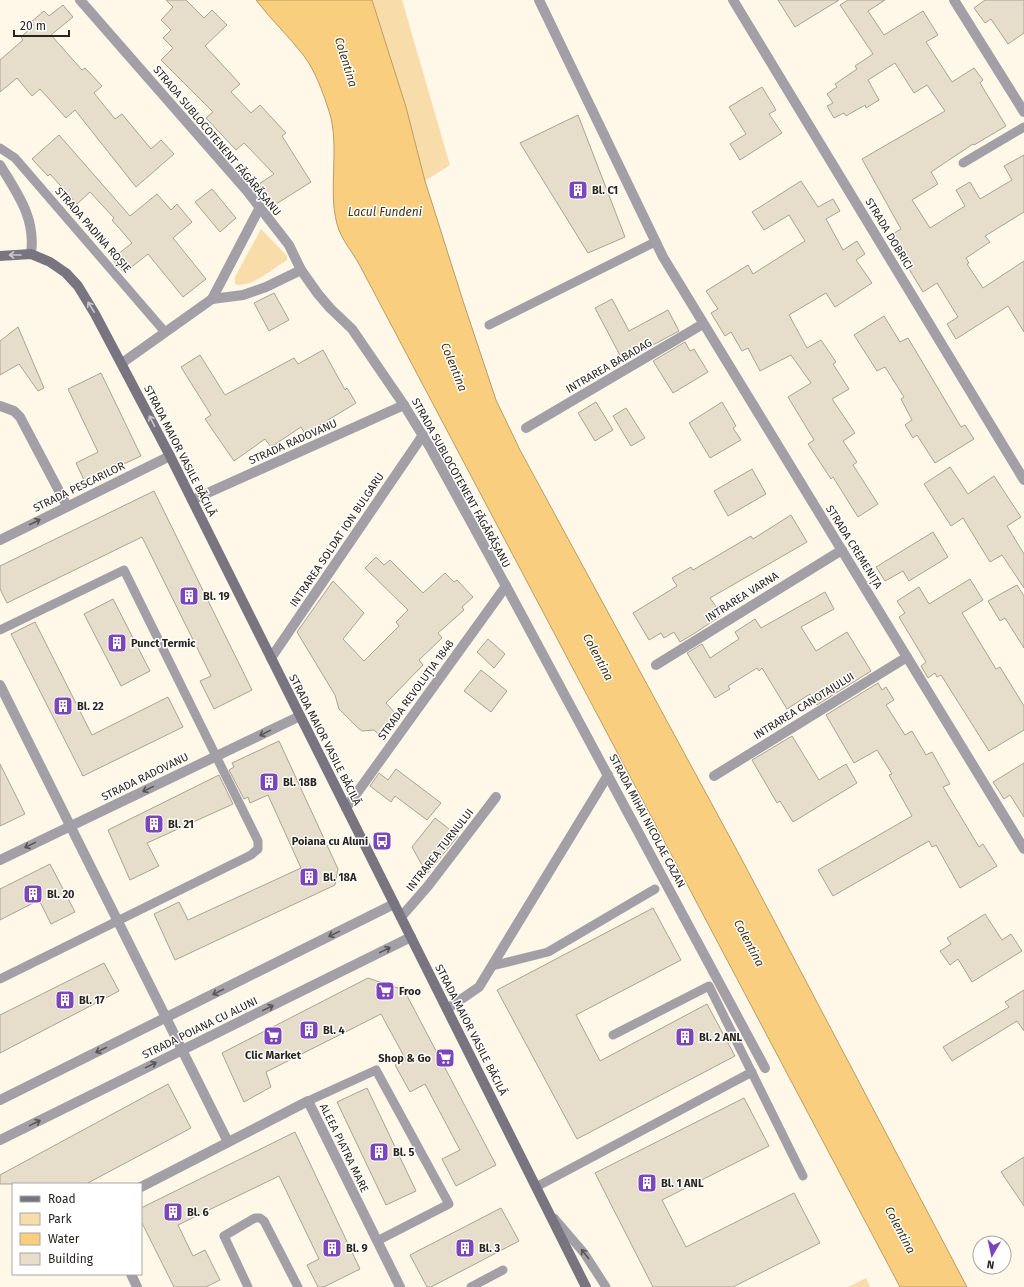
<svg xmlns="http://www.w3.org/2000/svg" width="1024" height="1287" viewBox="0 0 1024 1287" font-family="'Fira Sans',sans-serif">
  <rect width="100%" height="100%" fill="#fff7e8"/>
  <g fill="#f8ddaa">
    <polygon points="372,0 402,0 450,165 425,181 406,107"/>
    <path d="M 261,229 L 287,256 L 287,260 C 275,267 249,290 235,284 L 235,277 Z"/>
    <polygon points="866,1278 870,1287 848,1287"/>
  </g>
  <path fill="#f9cf7f" stroke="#bb9c62" d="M 256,0 L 372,0 L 406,107 L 425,181 L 463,301 L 496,400 L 520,450 L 740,856 L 967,1287 L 900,1287 L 359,264 C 353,253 343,241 339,230 C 326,196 341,147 329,111 C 323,93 316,72 304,56 C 289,36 271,20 256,0 Z"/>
  <g fill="#e7ddcb" stroke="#aba291">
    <polygon points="166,0 186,0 204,18 212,10 227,25 205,46 240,84 231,92 251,113 260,105 286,133 282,136 311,182 273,206 259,184 274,174 244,143 236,150 206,118 213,112 161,60 173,48 163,38 171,30 161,20 173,7"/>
    <polygon points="778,0 839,0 795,27"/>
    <polygon points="848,0 885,0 868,11 884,35 923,11 938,35 926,42 952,82 974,68 983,80 980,83 1006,126 974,145 973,144 931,172 938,184 912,200 930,228 965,206 956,190 970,182 980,199 1012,180 1004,166 1024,155 1024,212 985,236 990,242 966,258 969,263 967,264 983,288 1024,261 1024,332 1008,306 956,339 947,324 958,317 937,283 923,292 909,269 912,267 891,235 901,229 862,159 945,111 927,85 914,93 895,63 868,80 879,100 866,108 865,105 846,116 844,113 834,118 827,106 833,103 827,94 837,87 835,84 857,69 855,66 873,54 840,5"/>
    <polygon points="985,0 1024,0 1024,33 1008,44 991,19 985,23 974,8"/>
    <polygon points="63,5 73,17 51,35 82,70 85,68 102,86 94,93 115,119 122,114 151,149 161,140 174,154 136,187 75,110 66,118 40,89 32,96 17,78 0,92 0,60 23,40 21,37 34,25 31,22 44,11 49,16"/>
    <polygon points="762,87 776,110 769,114 782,133 740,160 730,144 746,134 729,107"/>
    <polygon points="578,115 625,237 588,253 520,143"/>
    <polygon points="59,135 130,216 157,194 171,210 177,204 192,222 173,238 206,279 183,297 148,254 124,273 112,259 132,243 112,220 114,218 90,192 77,204 50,174 48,176 32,159"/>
    <polygon points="801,181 818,207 833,199 840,211 826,219 843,250 857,241 865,254 856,260 872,283 835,307 826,293 789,315 807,348 821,340 836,362 833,364 849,389 832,399 855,433 843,441 857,462 853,465 878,504 858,517 833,477 831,479 808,444 814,440 788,397 811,383 791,355 760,371 748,348 742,351 731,332 725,336 711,313 718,309 706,291 748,265 753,274 805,241 789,215 764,230 752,212"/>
    <polygon points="212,189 236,218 220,232 195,202"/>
    <polygon points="274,293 289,320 269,331 254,303"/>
    <polygon points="612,299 629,331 668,310 679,331 623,361 595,308"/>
    <polygon points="884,316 900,342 908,338 961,427 965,425 974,439 935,463 917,435 913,438 905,425 912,420 901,399 904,397 885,367 877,371 854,335"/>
    <polygon points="18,327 44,388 38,391 19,364 0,375 0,341"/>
    <polygon points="685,342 690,351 694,349 708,372 673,393 653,361"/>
    <polygon points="323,350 345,390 347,388 356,403 305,434 301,427 271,447 265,439 234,461 205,419 211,415 181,367 200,355 225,395 294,358 298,364"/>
    <polygon points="101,373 141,456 85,482 76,463 98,452 68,389"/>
    <polygon points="596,402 613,430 595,441 578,413"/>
    <polygon points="722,402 736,426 733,428 741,440 710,458 689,423"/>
    <polygon points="626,408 645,438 631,446 613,416"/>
    <polygon points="950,467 968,494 994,476 1011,502 1021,517 1007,526 1024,554 1024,588 1002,555 990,562 963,518 951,526 924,484"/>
    <polygon points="752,469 766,494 728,516 714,491"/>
    <polygon points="154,491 252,690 214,709 200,681 211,676 142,537 7,603 0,589 0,566"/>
    <polygon points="791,515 807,542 710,598 722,615 695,633 680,642 674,632 664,638 661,633 649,640 633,613 677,586 672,578 691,567 693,570 751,536 753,539"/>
    <polygon points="933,532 948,557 909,581 903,571 885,581 876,567"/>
    <polygon points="376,557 384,565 390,560 423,593 445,573 454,582 457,580 473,597 462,607 464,610 438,633 442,638 419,660 423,665 386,703 396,714 379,735 374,730 362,731 358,728 339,709 335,695 297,632 333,581 364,613 343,639 364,661 399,626 396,622 408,610 365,568"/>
    <polygon points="970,579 983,600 962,613 996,669 1000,667 1024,706 1024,730 989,751 941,675 937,677 935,673 928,678 921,666 926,662 899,617 905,613 897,601 919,587 929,604"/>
    <polygon points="1017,585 1024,596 1024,648 1005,618 1000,621 988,601"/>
    <polygon points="825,592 834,609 801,627 816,651 847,632 871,671 817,705 810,694 787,709 762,668 759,671 757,668 728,686 730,689 715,698 687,653 702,644 710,658 739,639 735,632 755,619 761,628"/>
    <polygon points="113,599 150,671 121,686 84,614"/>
    <polygon points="35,622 92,735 168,697 183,727 83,776 11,634"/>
    <polygon points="488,639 505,654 494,668 477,652"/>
    <polygon points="481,670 507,691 491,712 464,691"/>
    <polygon points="878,683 882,690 886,687 894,700 886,705 905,735 912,731 926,755 932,752 950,784 943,787 979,847 983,844 997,866 960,888 936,845 932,847 929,841 833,896 818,870 912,816 889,775 892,774 877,750 854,763 826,715"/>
    <polygon points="792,736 819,780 846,764 857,783 793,822 780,801 777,803 752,760"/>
    <polygon points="279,741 338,869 335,885 175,960 154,914 179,902 188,920 301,868 268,795 250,803 248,797 244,799 229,770 234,767 232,763"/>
    <polygon points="1024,763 1024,817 1010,795 1004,799 993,782"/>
    <polygon points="0,764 25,814 0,826"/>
    <polygon points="396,769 441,803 427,820 395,796 391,802 370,786 379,773 388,780"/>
    <polygon points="219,775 233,804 147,843 159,866 130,880 108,830"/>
    <polygon points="435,818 458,836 427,874 412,847"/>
    <polygon points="50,864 75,912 51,924 39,900 0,920 0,889"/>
    <polygon points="653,908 681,960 576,1015 600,1061 707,1004 735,1056 577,1139 497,990"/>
    <polygon points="985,914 1002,940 1011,934 1022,951 972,982 958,959 950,965 940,951 951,944 947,938"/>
    <polygon points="104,963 119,991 0,1053 0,1015"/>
    <polygon points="368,978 404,990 496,1165 456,1186 442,1159 460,1150 425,1084 410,1092 395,1065 406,1060 381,1014 266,1072 271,1087 244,1102 222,1053"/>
    <polygon points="1024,990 1024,1031 1017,1021 952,1061 943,1047 1009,1007 1005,1002"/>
    <polygon points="168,1084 191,1128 86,1184 0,1184 0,1175"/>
    <polygon points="367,1088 416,1191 386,1205 337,1102"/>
    <polygon points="744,1098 769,1146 662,1200 686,1247 794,1193 820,1243 733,1287 653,1287 595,1173"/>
    <polygon points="295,1132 360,1269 324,1287 318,1287 307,1265 319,1259 279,1176 178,1225 193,1256 205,1250 220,1280 206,1287 174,1287 141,1221 141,1208"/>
    <polygon points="1024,1157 1024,1206 1001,1172"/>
    <polygon points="501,1208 519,1241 431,1287 427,1287 410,1255"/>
  </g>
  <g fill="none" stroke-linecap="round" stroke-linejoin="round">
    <g stroke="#a29fa7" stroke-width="9">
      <polyline points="0,148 15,158 165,332"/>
      <polyline points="963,163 1024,127"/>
      <polyline points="489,325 655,242"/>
      <polyline points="0,630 124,570 258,841 258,849 251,855 0,979"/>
      <polyline points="492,966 548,952 655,889"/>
      <polyline points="613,1035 709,986 803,1176"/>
      <polyline points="308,1101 376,1070 449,1204 377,1241"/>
      <polyline points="536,1187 752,1072"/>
      <polyline points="554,1218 584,1253 606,1287"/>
      <polyline points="248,1287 224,1236 255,1218 260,1218 264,1221 298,1287"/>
      <polyline points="471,1287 503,1270"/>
    </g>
    <g stroke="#a29fa7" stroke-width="10">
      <polyline points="80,0 247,191 289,245 301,270 318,294 330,308 352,329 404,405 431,449 506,586 765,1068"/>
      <polyline points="539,0 663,257 1024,849"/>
      <polyline points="733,0 1024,480"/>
      <polyline points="954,0 1024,112"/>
      <path d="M 0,165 C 18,195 36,218 31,254"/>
      <polyline points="212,299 243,295 266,287 301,270"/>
      <polyline points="122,363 212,299 260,207"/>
      <polyline points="0,406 14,411 20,417 67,506"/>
      <polyline points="526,428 703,324"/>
      <polyline points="192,500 404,405"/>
      <polyline points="0,540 170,456"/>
      <polyline points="271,658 423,435"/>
      <polyline points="656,665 842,550"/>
      <polyline points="0,685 228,1142"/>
      <polyline points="714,776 907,657"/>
      <polyline points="346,808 506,586"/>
      <polyline points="0,860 300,716"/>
      <polyline points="401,917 428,886 496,797"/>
      <polyline points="447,1009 479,987 608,775"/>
      <polyline points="0,1100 394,904"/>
      <polyline points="0,1140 411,937"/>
      <polyline points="141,1187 308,1101 400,1287"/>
      <polyline points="131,1274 137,1287"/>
    </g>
    <polyline stroke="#797580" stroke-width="10" points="0,256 31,254 50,262 66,273 78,286 95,314 170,456 586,1287"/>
  </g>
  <defs><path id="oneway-shaft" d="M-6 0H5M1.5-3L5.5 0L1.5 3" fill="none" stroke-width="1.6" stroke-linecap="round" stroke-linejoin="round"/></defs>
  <g stroke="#c9c8cc">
    <use href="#oneway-shaft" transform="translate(15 255) rotate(180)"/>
    <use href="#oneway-shaft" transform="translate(91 307) rotate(-122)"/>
    <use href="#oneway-shaft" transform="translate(152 421) rotate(-117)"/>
  </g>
  <g stroke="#595655">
    <use href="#oneway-shaft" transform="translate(35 522) rotate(-27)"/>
    <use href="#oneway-shaft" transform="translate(265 733) rotate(154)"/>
    <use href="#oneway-shaft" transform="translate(148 789) rotate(154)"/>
    <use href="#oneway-shaft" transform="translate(30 845) rotate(154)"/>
    <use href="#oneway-shaft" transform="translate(334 934) rotate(154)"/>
    <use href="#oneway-shaft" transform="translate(385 950) rotate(-26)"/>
    <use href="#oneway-shaft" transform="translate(218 992) rotate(154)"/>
    <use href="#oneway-shaft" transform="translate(268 1008) rotate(-26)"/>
    <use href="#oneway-shaft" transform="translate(101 1050) rotate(154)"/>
    <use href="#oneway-shaft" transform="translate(151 1065) rotate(-26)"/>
    <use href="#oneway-shaft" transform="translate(35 1123) rotate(-26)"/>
    <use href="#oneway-shaft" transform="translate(585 1254) rotate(-128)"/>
  </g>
  <defs>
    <symbol id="building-square" viewBox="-11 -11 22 22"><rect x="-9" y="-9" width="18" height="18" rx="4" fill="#7b45bc" stroke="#fff"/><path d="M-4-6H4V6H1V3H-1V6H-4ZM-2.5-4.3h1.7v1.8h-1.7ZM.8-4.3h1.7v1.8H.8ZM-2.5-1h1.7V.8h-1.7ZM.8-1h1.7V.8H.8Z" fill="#fff"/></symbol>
    <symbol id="bus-square" viewBox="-11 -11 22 22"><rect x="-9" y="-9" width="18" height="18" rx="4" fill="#7b45bc" stroke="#fff"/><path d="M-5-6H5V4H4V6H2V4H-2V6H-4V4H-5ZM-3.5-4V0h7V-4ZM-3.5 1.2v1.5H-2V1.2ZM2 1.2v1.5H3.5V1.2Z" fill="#fff"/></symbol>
    <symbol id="supermarket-square" viewBox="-11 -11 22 22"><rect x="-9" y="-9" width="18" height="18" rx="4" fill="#7b45bc" stroke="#fff"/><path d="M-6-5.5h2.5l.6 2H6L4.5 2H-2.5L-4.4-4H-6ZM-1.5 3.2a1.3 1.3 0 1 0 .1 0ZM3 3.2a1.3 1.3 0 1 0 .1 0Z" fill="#fff"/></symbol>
  </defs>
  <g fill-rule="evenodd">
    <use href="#building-square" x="567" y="179" width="22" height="22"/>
    <use href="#building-square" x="178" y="585" width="22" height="22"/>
    <use href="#building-square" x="106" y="632" width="22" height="22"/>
    <use href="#building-square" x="52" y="695" width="22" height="22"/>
    <use href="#building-square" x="258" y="771" width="22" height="22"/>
    <use href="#building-square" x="143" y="813" width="22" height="22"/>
    <use href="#bus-square" x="371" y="830" width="22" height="22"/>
    <use href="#building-square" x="298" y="866" width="22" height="22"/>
    <use href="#building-square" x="22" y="883" width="22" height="22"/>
    <use href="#supermarket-square" x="374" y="980" width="22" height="22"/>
    <use href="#building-square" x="54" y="989" width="22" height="22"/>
    <use href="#building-square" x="298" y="1019" width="22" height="22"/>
    <use href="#supermarket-square" x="262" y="1025" width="22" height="22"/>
    <use href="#building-square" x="674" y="1026" width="22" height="22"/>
    <use href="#supermarket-square" x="434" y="1047" width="22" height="22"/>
    <use href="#building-square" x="368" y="1141" width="22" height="22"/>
    <use href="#building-square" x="636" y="1172" width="22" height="22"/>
    <use href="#building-square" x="162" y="1201" width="22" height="22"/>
    <use href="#building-square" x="321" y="1237" width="22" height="22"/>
    <use href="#building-square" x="454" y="1237" width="22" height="22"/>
  </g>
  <g text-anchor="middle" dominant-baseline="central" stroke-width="3" stroke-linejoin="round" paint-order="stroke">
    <g font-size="11" fill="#29251e" stroke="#fff">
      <text transform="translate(217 141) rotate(50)">STRADA SUBLOCOTENENT FĂGĂRĂȘANU</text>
      <text transform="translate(93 230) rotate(49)">STRADA PADINA ROȘIE</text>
      <text transform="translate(889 234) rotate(59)">STRADA DOBRICI</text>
      <text transform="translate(609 366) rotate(-30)">INTRAREA BABADAG</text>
      <text transform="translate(293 442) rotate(-24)">STRADA RADOVANU</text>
      <text transform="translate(180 451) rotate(63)">STRADA MAIOR VASILE BĂCILĂ</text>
      <text transform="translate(461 483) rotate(61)">STRADA SUBLOCOTENENT FĂGĂRĂȘANU</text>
      <text transform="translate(79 487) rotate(-26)">STRADA PESCARILOR</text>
      <text transform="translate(337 540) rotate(-56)">INTRAREA SOLDAT ION BULGARU</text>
      <text transform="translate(854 547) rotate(58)">STRADA CREMENIȚA</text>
      <text transform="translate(742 597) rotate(-32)">INTRAREA VARNA</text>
      <text transform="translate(416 690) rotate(-54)">STRADA REVOLUȚIA 1848</text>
      <text transform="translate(804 706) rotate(-32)">INTRAREA CANOTAJULUI</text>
      <text transform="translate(325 740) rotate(63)">STRADA MAIOR VASILE BĂCILĂ</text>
      <text transform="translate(145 777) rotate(-26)">STRADA RADOVANU</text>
      <text transform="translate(647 821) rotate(62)">STRADA MIHAI NICOLAE CAZAN</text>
      <text transform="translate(440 850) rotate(-52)">INTRAREA TURNULUI</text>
      <text transform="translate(200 1028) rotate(-26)">STRADA POIANA CU ALUNI</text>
      <text transform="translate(471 1030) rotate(63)">STRADA MAIOR VASILE BĂCILĂ</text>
      <text transform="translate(344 1148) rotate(64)">ALEEA PIATRA MARE</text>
    </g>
    <g font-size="11" font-weight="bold" fill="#29251e" stroke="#fff" text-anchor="start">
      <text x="592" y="190">Bl. C1</text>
      <text x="203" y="596">Bl. 19</text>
      <text x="131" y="643">Punct Termic</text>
      <text x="77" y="706">Bl. 22</text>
      <text x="283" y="782">Bl. 18B</text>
      <text x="168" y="824">Bl. 21</text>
      <text x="368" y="841" text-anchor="end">Poiana cu Aluni</text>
      <text x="323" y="877">Bl. 18A</text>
      <text x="47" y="894">Bl. 20</text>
      <text x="399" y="991">Froo</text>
      <text x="79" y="1000">Bl. 17</text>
      <text x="323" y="1030">Bl. 4</text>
      <text x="699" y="1037">Bl. 2 ANL</text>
      <text x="273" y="1055" text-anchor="middle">Clic Market</text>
      <text x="431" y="1058" text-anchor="end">Shop &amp; Go</text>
      <text x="393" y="1152">Bl. 5</text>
      <text x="661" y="1183">Bl. 1 ANL</text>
      <text x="187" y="1212">Bl. 6</text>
      <text x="346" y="1248">Bl. 9</text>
      <text x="479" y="1248">Bl. 3</text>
    </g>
    <g font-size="12" font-style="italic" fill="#42310d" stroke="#fff">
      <text transform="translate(346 62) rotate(73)">Colentina</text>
      <text x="385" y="212">Lacul Fundeni</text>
      <text transform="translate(454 367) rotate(68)">Colentina</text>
      <text transform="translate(598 657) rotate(62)">Colentina</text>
      <text transform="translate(749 943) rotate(62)">Colentina</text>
      <text transform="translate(900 1230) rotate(62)">Colentina</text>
    </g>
  </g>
  <rect x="12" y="1183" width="130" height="92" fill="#ffffff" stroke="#a9a8a5"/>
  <rect x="20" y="1196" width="20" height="6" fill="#797580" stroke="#a9a8a5"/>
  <text x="48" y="1203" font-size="12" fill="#29251e">Road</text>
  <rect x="20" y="1213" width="20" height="12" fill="#f8ddaa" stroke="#a9a8a5"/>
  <text x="48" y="1223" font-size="12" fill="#29251e">Park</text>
  <rect x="20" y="1233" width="20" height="12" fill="#f9cf7f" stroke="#a9a8a5"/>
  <text x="48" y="1243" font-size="12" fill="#29251e">Water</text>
  <rect x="20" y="1253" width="20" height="12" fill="#e7ddcb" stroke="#a9a8a5"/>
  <text x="48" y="1263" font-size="12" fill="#29251e">Building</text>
  <g transform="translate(992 1255) rotate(189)"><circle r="19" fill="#ffffff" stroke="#a9a8a5"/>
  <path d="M0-3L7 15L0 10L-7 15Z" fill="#7b45bc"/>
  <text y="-6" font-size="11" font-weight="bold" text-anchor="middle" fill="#29251e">N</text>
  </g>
  <path d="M14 30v6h55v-6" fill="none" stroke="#29251e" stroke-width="2"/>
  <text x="20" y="30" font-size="12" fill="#29251e" stroke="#ffffff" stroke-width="3" paint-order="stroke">20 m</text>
</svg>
